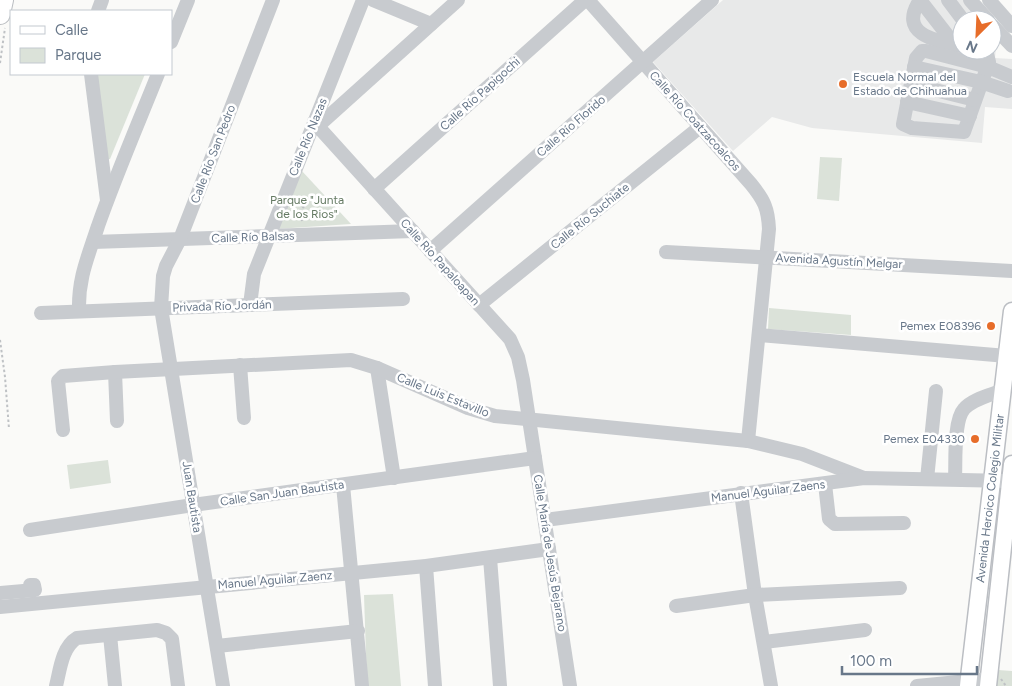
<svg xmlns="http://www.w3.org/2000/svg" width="1012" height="686" viewBox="0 0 1012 686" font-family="Figtree,sans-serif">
  <rect width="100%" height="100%" fill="#fafaf8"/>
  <polygon fill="#e8e9e9" points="723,0 963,0 981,20 962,20 962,50 992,50 992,32 997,38 995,58 1012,59 1012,109 985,107 982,143 812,128 772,117 733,151 653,62"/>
  <g fill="#dbe2d9">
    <polygon points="93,74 145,74 110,159 105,160"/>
    <polygon points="820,157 842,158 839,201 817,199"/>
    <polygon points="301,170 351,224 276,229"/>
    <polygon points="769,308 851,315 851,335 768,329"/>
    <polygon points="108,460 111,483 70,489 67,465"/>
    <polygon points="393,594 401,686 367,686 364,595"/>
    <polygon points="998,670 1012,671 1012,686 996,686"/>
  </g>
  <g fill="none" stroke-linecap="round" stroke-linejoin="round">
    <defs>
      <g id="major">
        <path id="s1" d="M 968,686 L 1012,311"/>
        <polyline points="988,686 1012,464"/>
      </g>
      <polyline id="highway" points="0,14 3,0"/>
    </defs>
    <use href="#major" stroke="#bbbec3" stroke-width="19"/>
    <use href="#highway" stroke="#babdc1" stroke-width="22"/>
    <g stroke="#bfc2c5" stroke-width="2" stroke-dasharray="2.5 2.5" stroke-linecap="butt">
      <polyline points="0,63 5,28"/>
      <polyline points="302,221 299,211 308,203"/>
      <polyline points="0,340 5,377 9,429"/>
      <polyline points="1001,679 1006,686"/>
    </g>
    <g stroke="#c8cbcf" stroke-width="14">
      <polyline points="373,0 431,24"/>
      <path d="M 588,0 L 751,184 C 764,200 768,208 769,229 L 748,441"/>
      <path d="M 920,0 C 897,35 937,41 962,46"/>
      <polyline points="920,0 955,45"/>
      <polyline points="948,0 963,20"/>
      <polyline points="970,0 988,20"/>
      <polyline points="989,0 1012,26"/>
      <polyline points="98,11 102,0"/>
      <polyline points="992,25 1012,46"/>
      <polyline points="171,42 188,0"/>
      <polyline points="986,50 989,62 964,132 912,128 903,124 916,58 922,51 926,51 988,67 1012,77"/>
      <polyline points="914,67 981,82 1008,91"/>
      <polyline points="91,74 107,200"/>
      <polyline points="911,84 975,100"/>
      <polyline points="907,102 970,116"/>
      <polyline points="314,122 510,339 518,357 523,380 570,686"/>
      <polyline points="318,126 458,0"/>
      <polyline points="374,189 585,0"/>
      <polyline points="93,242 413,231"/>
      <polyline points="430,251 712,0"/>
      <polyline points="666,252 1012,271"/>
      <polyline points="250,305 254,274 363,0"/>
      <polyline points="479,305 700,127"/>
      <path d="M 79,311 C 78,278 88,257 98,226 C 116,175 138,124 158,74"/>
      <polyline points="41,313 403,299"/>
      <polyline points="759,335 1007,356"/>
      <polyline points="240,365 244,418"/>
      <polyline points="377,368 394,478"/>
      <polyline points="115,372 117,421"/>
      <polyline points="63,430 58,381 63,376 115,372 351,360 377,368 468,408 495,416 748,441 802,454 864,478"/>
      <polyline points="927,479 936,391"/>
      <path d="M 955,479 C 956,463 953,421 964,409 C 972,399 991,395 1003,390"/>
      <polyline points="825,484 829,519 835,524 904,523"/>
      <polyline points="343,485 362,686"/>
      <polyline points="741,493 755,595 771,686"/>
      <polyline points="545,520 864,478 1010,481"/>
      <polyline points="30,530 193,505 535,458"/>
      <polyline points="490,558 500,686"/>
      <polyline points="426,566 435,686"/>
      <polyline points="676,606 755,595 900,588"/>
      <polyline points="0,607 426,566 549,549"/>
      <polyline points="110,635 115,686"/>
      <polyline points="764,642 865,630"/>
      <polyline points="217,646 358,631"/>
      <path d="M 56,686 C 60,670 62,647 77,638 L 157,630 L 166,633 L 172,639 L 178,686"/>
      <polyline points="223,686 161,308 163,276 166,266 180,239 273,0"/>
      <polyline points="917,686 989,679"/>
    </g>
    <use href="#major" stroke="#fff" stroke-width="16"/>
    <use href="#highway" stroke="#fff" stroke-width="20"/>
    <polyline stroke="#c8cbcf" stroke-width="14" points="0,593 35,590 34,585 30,585"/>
  </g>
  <g fill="#e76d2a" stroke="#fff" stroke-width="2">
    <circle cx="843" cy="84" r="5"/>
    <circle cx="991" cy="326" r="5"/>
    <circle cx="975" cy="439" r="5"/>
  </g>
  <g text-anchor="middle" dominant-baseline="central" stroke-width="5" stroke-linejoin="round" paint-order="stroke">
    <g font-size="12" fill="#687789" stroke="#fff" text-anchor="end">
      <text x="853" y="77" text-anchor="start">Escuela Normal del<tspan x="853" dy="14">Estado de Chihuahua</tspan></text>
      <text x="981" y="326">Pemex E08396</text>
      <text x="965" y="439">Pemex E04330</text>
    </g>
    <g font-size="12" fill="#687789" stroke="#fff">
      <text transform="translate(480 94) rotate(-42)">Calle Río Papigochi</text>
      <text transform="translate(695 121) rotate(48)">Calle Río Coatzacoalcos</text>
      <text transform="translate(571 126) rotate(-41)">Calle Río Florido</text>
      <text transform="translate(308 137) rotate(-68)">Calle Río Nazas</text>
      <text transform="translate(213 154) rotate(-69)">Calle Río San Pedro</text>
      <text transform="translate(590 216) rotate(-39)">Calle Río Suchiate</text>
      <text transform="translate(253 237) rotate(-2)">Calle Río Balsas</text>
      <text transform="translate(839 261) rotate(3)">Avenida Agustín Melgar</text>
      <text transform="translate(440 262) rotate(48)">Calle Río Papaloapan</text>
      <text transform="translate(222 306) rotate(-2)">Privada Río Jordán</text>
      <text transform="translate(443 395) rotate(22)">Calle Luis Estavillo</text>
      <text transform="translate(768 491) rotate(-7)">Manuel Aguilar Zaens</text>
      <text transform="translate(282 493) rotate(-8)">Calle San Juan Bautista</text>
      <text transform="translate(192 497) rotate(81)">Juan Bautista</text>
      <text stroke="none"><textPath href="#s1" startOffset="189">Avenida Heroico Colegio Militar</textPath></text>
      <text transform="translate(550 553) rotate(81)">Calle María de Jesús Bejarano</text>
      <text transform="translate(275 580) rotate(-5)">Manuel Aguilar Zaenz</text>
    </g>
    <g font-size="12" fill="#657a63" stroke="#fff">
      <text x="307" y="200">Parque "Junta<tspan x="307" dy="14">de los Rios"</tspan></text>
    </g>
  </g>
  <rect x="10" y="10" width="162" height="65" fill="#ffffff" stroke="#c3c9d0"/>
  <rect x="20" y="26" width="25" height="8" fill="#ffffff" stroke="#c3c9d0"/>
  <text x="55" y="35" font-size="15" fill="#687789">Calle</text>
  <rect x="20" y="48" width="25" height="15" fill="#dbe2d9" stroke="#c3c9d0"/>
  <text x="55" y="60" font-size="15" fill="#687789">Parque</text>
  <g transform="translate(977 35) rotate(204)"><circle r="24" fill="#ffffff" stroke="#c3c9d0"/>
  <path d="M0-4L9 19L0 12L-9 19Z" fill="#e76d2a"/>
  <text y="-8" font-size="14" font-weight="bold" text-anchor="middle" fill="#687789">N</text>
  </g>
  <path d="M842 666v8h135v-8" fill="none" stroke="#687789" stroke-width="2.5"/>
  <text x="850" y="666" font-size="15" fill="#687789" stroke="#ffffff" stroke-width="4" paint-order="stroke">100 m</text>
</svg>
